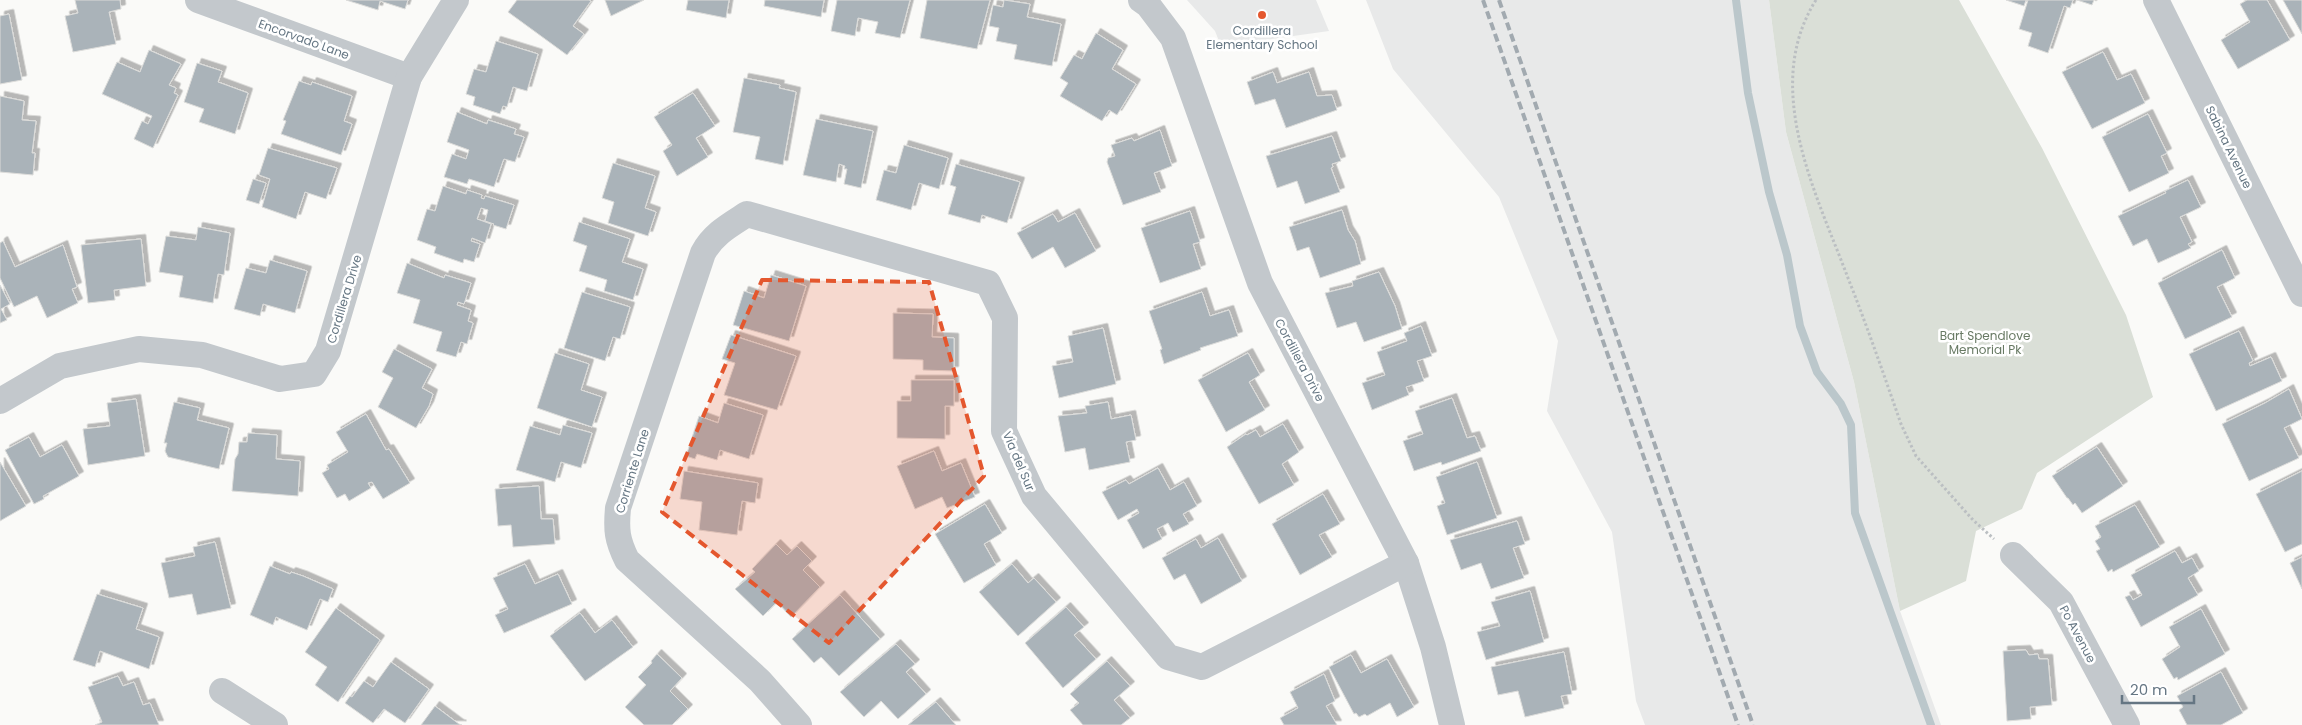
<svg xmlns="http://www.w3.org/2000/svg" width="2302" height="725" viewBox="0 0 2302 725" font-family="Poppins,sans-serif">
  <defs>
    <filter id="shadow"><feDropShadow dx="4.5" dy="-4.5" stdDeviation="0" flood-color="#0004"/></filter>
  </defs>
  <rect width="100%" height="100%" fill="#fafaf8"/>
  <g fill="#e8e9e9">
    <polygon points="1187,0 1316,0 1329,31 1221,46 1215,31"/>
    <polygon points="1366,0 1769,0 1786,132 1854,382 1900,611 1941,725 1645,725 1636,701 1612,532 1547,411 1558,341 1499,197 1393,69"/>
  </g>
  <polygon fill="#dadfd7" points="1769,0 1959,0 2042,148 2126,315 2153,397 2037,473 2022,509 1976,531 1966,581 1900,611 1854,382 1786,132"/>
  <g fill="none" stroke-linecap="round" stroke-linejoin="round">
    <polyline stroke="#bbc7cb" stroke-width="8" points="1736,0 1748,93 1769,192 1787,255 1800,326 1817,372 1841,404 1851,425 1855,513 1931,725"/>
  </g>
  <g fill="#aab3b9" stroke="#dcdcda" filter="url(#shadow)">
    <polygon points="75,0 120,0 121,9 109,12 116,44 73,52 65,16 78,13"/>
    <polygon points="346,0 408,0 405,9 380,1 378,10"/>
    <polygon points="517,0 589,0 591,1 573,26 584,34 567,55 508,12"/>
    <polygon points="605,0 644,0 611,16"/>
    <polygon points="688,0 729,0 726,18 686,10"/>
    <polygon points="765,0 824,0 821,17 764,6"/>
    <polygon points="837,0 910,0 900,38 875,33 878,22 858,18 855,36 831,31"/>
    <polygon points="927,0 990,0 977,49 920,38"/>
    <polygon points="1004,0 1030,4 1027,17 1061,24 1052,66 1014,59 1017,45 996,41 999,28 989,26 993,5 1003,7"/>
    <polygon points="2006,0 2026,0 2024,6"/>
    <polygon points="2028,0 2073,0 2070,8 2064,6 2048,53 2028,46 2032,33 2019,29"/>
    <polygon points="2077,0 2094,0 2092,5"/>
    <polygon points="2247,0 2267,0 2290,40 2238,69 2221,40 2250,22 2240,4"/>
    <polygon points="2283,0 2302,0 2302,34"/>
    <polygon points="9,14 22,80 0,84 0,16"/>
    <polygon points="1096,33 1123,50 1112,69 1136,84 1117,115 1109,110 1102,121 1060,96 1068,83 1060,78 1074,55 1082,59"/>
    <polygon points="496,41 538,54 527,91 513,87 507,107 503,106 500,114 473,105 475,97 466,94 474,69 486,72"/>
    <polygon points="149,50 181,64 169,85 176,88 174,93 178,95 153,148 134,139 142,121 148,124 152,116 102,94 117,62 140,72"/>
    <polygon points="2103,52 2117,80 2131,74 2145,103 2092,129 2062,72"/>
    <polygon points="197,63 222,71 218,82 248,93 235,134 199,122 204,109 184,102"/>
    <polygon points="1273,72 1277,83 1309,72 1317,96 1332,95 1337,110 1286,128 1275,99 1255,105 1247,82"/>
    <polygon points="744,78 780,85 779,88 796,92 783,165 755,159 760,137 733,132"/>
    <polygon points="299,81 311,85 312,82 352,96 344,121 352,124 341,155 281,134 286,121 283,120"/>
    <polygon points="693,93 715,126 696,138 708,157 677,176 663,151 672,145 654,117"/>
    <polygon points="0,96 24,101 22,120 36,121 32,153 35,153 33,175 0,172"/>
    <polygon points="457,112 487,124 488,120 516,129 514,134 524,137 515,162 504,159 503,161 494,187 469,179 467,184 444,177 452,154 466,159 469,150 447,142"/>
    <polygon points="2148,114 2167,153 2161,156 2169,173 2129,192 2102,137"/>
    <polygon points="816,119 873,131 861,188 844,184 847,169 844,169 845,166 839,164 836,182 803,175"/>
    <polygon points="1160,130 1172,166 1154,173 1161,192 1123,205 1107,162 1108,158 1115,156 1111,145 1132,138 1134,141"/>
    <polygon points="1332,136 1341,161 1332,164 1333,167 1331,168 1340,192 1305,204 1297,181 1277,188 1266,156"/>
    <polygon points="904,145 948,158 939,189 919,183 911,210 876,200 884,170 896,173"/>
    <polygon points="268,148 337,168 326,199 305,192 296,219 262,207 270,179 259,175"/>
    <polygon points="613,163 655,176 645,208 656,212 648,236 608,223 614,202 602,198"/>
    <polygon points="956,164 1020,182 1007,223 982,215 980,223 948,214 956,187 950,185"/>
    <polygon points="253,179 266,183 259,204 246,200"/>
    <polygon points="2188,180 2201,207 2180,217 2192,242 2188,244 2191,248 2158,263 2147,239 2133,246 2118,216 2166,193 2165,191"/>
    <polygon points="443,186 466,194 467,190 482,195 481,198 484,199 485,196 514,205 506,229 493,225 494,224 485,221 488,210 481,208 477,219 491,224 485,243 472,238 471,241 480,244 474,262 464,259 463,263 434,253 436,247 417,240 427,209 435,211"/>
    <polygon points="1342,210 1348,230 1355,241 1361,264 1320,278 1309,247 1297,251 1289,227"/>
    <polygon points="1190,211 1200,242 1193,244 1201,269 1160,283 1141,228"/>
    <polygon points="1075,213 1096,251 1065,268 1053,247 1032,259 1017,233 1053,214 1058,222"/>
    <polygon points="579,222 630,239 622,262 643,269 633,300 604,291 607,280 579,271 587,246 573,241"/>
    <polygon points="198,227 230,233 224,275 218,274 213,303 179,297 183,276 159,272 166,236 196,240"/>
    <polygon points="141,239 146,286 114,290 115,300 88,303 81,245"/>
    <polygon points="3,241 15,267 63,245 77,287 72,289 78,303 47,318 37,296 14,307 0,278 0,243"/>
    <polygon points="2222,250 2235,278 2217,287 2232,317 2185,339 2158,283"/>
    <polygon points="270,260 307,271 295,313 263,304 260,316 234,309 246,268 266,273"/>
    <polygon points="407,263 444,278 445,275 471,283 464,304 458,302 457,305 471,310 468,321 473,323 467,344 461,342 456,357 436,351 442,332 413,323 420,300 397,293"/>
    <polygon points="1379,272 1395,306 1402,329 1364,342 1356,322 1337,328 1325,293 1353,286 1352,281"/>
    <polygon points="771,275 806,286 789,341 733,325 744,291 764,298"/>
    <polygon points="0,285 10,304 1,309 7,320 0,323"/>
    <polygon points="582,292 630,307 620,339 613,337 605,361 564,348"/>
    <polygon points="1202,292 1210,316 1229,310 1238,336 1200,348 1201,350 1164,364 1160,350 1162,349 1149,311"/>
    <polygon points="893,313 933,314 932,337 954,338 954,371 923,370 923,360 893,359"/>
    <polygon points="1421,326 1432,356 1417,361 1424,381 1406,387 1409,395 1372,410 1362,383 1385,375 1377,352 1407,341 1404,333"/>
    <polygon points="1103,328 1116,384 1059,398 1052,366 1073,362 1068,336"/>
    <polygon points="2239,331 2253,361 2249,363 2250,366 2271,357 2282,381 2216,411 2189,354"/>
    <polygon points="731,335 796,356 777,410 724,395 735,363 722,359"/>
    <polygon points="394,349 432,369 422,388 433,394 429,406 416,428 378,407 393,378 382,372"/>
    <polygon points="555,353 589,364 581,390 602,397 592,427 537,408"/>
    <polygon points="1248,353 1260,375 1249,382 1265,410 1226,432 1198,380"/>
    <polygon points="911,380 954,380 954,406 945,406 945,439 897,438 897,401 911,401"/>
    <polygon points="2289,389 2302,419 2284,428 2299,458 2249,481 2222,424 2265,403"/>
    <polygon points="1452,398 1467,438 1475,436 1481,451 1442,465 1441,462 1414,471 1403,441 1423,434 1415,411"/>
    <polygon points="136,399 145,456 88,465 83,429 110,426 107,403"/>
    <polygon points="174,402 200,408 197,420 229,428 219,469 168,457 165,451 167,443 164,443"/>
    <polygon points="1108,402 1111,419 1131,415 1136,440 1126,442 1130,462 1089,470 1085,448 1065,452 1058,416 1087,413 1085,406"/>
    <polygon points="724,403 763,415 749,459 720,450 717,460 697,454 695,459 686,456 699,416 718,423"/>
    <polygon points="366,414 386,450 389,449 410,483 383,499 372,482 368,483 371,488 349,501 345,494 337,498 322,473 329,469 327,465 348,452 336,432"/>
    <polygon points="1283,424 1299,452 1282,464 1294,485 1259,504 1227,447 1246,434 1247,435 1256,430 1260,437"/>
    <polygon points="563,425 592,433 581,468 561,462 555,482 516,470 530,426 560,435"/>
    <polygon points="248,433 277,435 276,459 300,461 298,496 232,491 235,459 238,454 239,442 247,442"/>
    <polygon points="29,437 40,457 62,445 79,476 43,496 44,499 34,504 5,450"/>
    <polygon points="2097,447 2123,486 2082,513 2075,503 2073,505 2068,498 2067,498 2052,476"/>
    <polygon points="934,451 942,471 961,463 975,497 947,508 942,497 915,509 897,466"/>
    <polygon points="0,462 26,506 0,521"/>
    <polygon points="1477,462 1497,518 1447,535 1437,506 1445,503 1436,477"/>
    <polygon points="1158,468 1170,490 1184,482 1197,506 1183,514 1189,524 1173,532 1168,523 1157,529 1162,539 1143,549 1127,520 1139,513 1137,509 1118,520 1102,492 1126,480 1129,484"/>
    <polygon points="684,471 758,483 755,503 742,501 737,535 699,530 702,502 680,499"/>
    <polygon points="2302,471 2302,544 2285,552 2256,494"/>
    <polygon points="539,486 541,519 553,519 555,544 513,547 511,525 498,526 495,489"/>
    <polygon points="1323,494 1340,524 1319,535 1332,557 1300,575 1272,524"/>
    <polygon points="985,504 1002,533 984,544 996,565 964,583 935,534"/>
    <polygon points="2135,505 2160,547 2113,572 2112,569 2108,572 2096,551 2100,549 2095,541 2101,537 2095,526"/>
    <polygon points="1517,521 1525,544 1513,548 1524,578 1491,589 1481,563 1461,570 1450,540"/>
    <polygon points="1218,538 1242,581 1201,604 1185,574 1174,580 1162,558 1196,539 1201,548"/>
    <polygon points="215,542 231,608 197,615 192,594 169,598 161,563 195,556 193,547"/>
    <polygon points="776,544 787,555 797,546 812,561 803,570 820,587 791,617 777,602 763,616 735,589 755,572 752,569"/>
    <polygon points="2175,551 2182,563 2192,558 2199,571 2188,578 2198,595 2141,627 2125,597 2130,595 2133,600 2142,595 2131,575"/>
    <polygon points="2302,557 2302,589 2290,563"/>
    <polygon points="525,564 535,584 558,574 572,604 504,633 495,615 508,609 493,578"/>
    <polygon points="1012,564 1028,583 1034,578 1056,602 1018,636 979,592"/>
    <polygon points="270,566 290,574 291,572 303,576 333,589 328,602 320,599 307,630 276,617 273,625 250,615"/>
    <polygon points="1530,591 1544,642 1486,660 1477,632 1500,626 1491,602"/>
    <polygon points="97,594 143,608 136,629 159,637 149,669 100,651 95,667 73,660"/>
    <polygon points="840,595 880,639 839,676 821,657 814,663 792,639"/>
    <polygon points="1066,607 1084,627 1074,635 1096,659 1063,688 1025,643"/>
    <polygon points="336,608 380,640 338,702 315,685 327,667 305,652"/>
    <polygon points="2201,609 2225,654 2178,680 2177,677 2174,679 2162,659 2180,647 2169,627"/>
    <polygon points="580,613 595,633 612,620 633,647 585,681 550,636"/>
    <polygon points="896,644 915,664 906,672 926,694 898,719 881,701 864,717 840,692"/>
    <polygon points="2026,650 2029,655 2038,654 2039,659 2048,659 2052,705 2030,707 2031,719 2007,721 2003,651"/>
    <polygon points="1564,652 1572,694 1561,696 1564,708 1525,717 1518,691 1498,695 1491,667"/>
    <polygon points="657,654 682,678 670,691 688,709 672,725 644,725 625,707 646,685 638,677 652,663 651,661"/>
    <polygon points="1351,655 1361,673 1387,659 1414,707 1397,717 1390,703 1367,716 1365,714 1359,717 1356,713 1354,714 1329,667"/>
    <polygon points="1107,661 1130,686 1114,700 1130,718 1121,725 1083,725 1070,710 1079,703 1070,694"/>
    <polygon points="391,662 429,689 405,723 384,709 373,723 345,703 350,696 352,697 364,681 373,687"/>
    <polygon points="2221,672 2243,713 2221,725 2187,725 2179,710 2183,707 2177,696"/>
    <polygon points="1324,674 1335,701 1326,706 1337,725 1284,725 1280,718 1298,708 1290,692"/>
    <polygon points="118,676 123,686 134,682 143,705 150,703 159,725 95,725 102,722 88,687"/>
    <polygon points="936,702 956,725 908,725"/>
    <polygon points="435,706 459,724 462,725 421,725"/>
  </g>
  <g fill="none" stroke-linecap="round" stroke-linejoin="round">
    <path stroke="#bbbfc2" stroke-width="3" stroke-dasharray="2.5 2.5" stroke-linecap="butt" d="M 1816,0 C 1761,87 1816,193 1848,278 C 1867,326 1884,375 1901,424 L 1916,456 L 1973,520 L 1994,539"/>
    <g stroke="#c3c8cc" stroke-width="26">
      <polyline points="198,0 409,77"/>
      <polyline points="1141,0 1148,5 1173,38 1260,283 1406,563 1433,647 1452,725"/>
      <polyline points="2156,0 2302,294"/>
      <polyline points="0,401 60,366 139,349 202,355 280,379 314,374 328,351 409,77 456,0"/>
      <polyline points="2013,555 2061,602 2127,725"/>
      <polyline points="222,691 275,725"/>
      <path d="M 799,725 L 760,681 L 627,560 C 617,540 616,530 618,508 L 703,253 C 713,234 730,225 747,214 L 988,283 L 1005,318 L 1004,431 L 1034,496 L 1168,657 L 1202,667 L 1406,563"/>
    </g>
    <g stroke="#a2aab0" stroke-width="4" stroke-dasharray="8 4" stroke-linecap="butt">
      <polyline points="1483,0 1738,725"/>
      <polyline points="1499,0 1753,725"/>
    </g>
  </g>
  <path fill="#e4572e" fill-opacity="0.2" stroke="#e4572e" stroke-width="4" stroke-dasharray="10 6" stroke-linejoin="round" d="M 762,280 L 929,282 L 984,476 L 829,643 L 662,512 Z"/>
  <circle fill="#e4572e" stroke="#fff" stroke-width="2" cx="1262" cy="15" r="5"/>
  <g text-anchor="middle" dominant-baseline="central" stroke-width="5" stroke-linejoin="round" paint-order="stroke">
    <g font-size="12" fill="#657683" stroke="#fff">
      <text x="1262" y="30">Cordillera<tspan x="1262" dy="14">Elementary School</tspan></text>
    </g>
    <g font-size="12" fill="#657683" stroke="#fff">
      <text transform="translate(304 39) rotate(20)">Encorvado Lane</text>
      <text transform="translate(2229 147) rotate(64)">Sabina Avenue</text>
      <text transform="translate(344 299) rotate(-73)">Cordillera Drive</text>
      <text transform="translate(1300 360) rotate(62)">Cordillera Drive</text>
      <text transform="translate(1019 461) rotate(67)">Via del Sur</text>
      <text transform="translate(632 471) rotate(-73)">Corriente Lane</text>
      <text transform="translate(2078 634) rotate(62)">Po Avenue</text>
    </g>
    <g font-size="12" fill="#687a64" stroke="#fff">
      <text x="1985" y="335">Bart Spendlove<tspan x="1985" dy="14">Memorial Pk</tspan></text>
    </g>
  </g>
  <path d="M2122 695v8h72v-8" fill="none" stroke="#657683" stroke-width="2.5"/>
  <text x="2130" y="695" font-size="15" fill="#657683" stroke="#ffffff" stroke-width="4" paint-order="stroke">20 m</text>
</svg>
